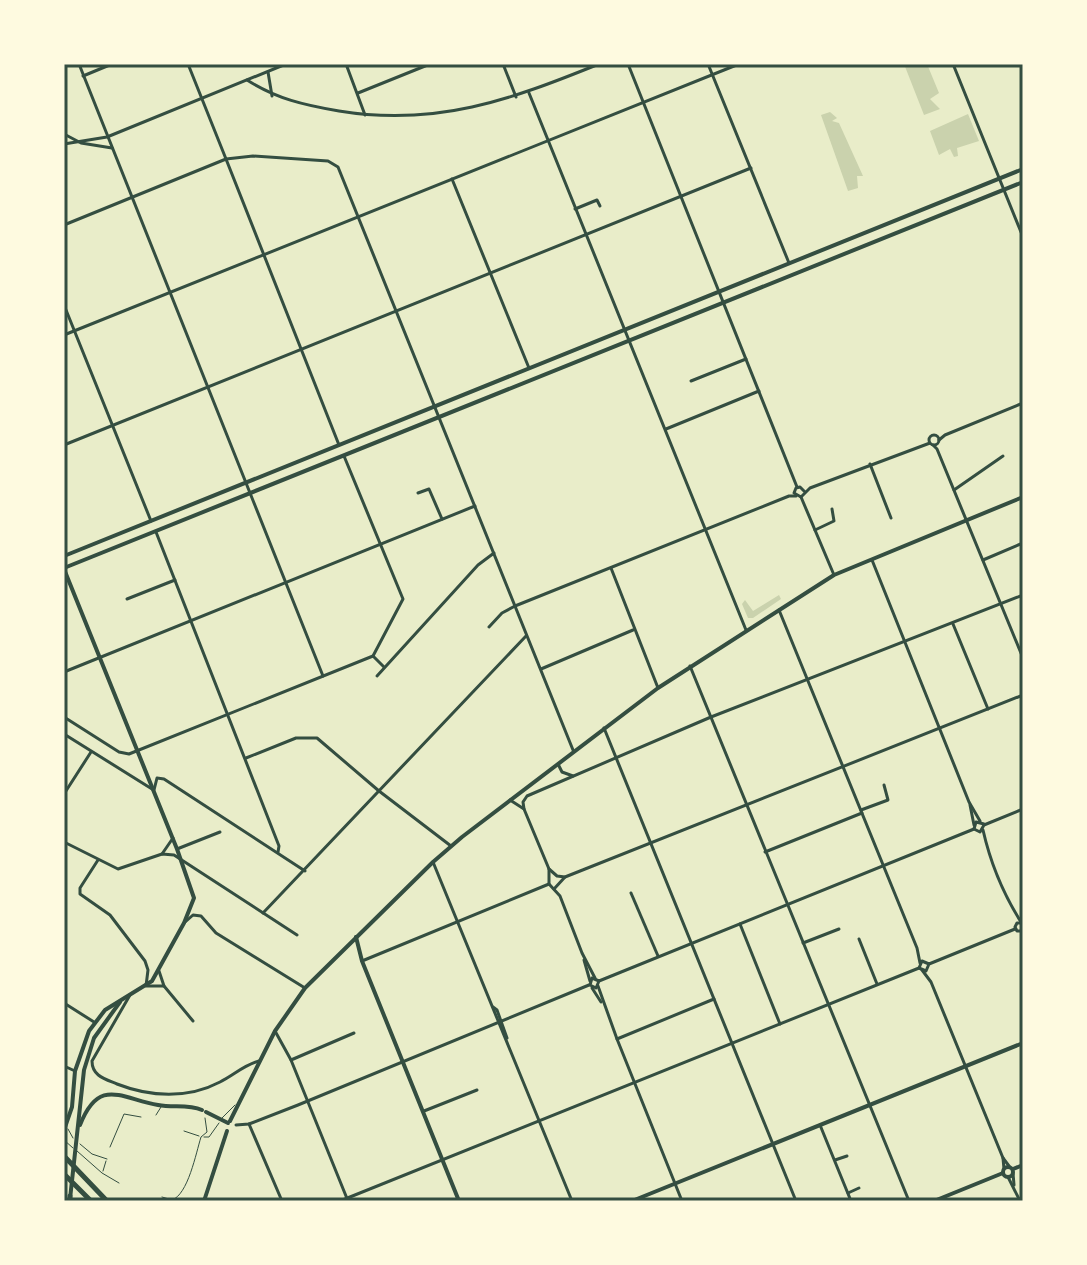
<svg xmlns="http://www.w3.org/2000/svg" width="1087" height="1265" viewBox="0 0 1087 1265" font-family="'PT Sans',sans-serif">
  <rect width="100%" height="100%" fill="#e9edc9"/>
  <g fill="#cad2ad">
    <polygon points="904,64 927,64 939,93 930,99 940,109 924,115"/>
    <polygon points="830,112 837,118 832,121 839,123 863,176 857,176 858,188 848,191 821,115"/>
    <polygon points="968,114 979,141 957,148 958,156 954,157 950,149 939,155 930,131"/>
    <polygon points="779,595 781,599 753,618 748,618 742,604 745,600 753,611"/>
  </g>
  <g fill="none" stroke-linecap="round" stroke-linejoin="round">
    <g stroke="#344e41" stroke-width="1">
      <polyline points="156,1115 161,1107"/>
      <polyline points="222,1118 235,1105"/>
      <polyline points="68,1129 73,1138"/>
      <polyline points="184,1131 199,1136"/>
      <polyline points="204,1137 209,1137 219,1123"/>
      <polyline points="64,1140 73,1148"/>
      <polyline points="80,1144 92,1154 107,1159"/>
      <polyline points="110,1147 124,1114 141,1117"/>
      <polyline points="77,1151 102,1173 119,1183"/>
      <polyline points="103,1171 106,1161"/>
      <polyline points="162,1197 169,1199"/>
      <path d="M 172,1200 C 188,1195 196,1153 201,1137 L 207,1132 L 205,1118"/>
    </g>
    <g stroke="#344e41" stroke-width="3">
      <polyline points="79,64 323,676"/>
      <polyline points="346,64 365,115"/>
      <polyline points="503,64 516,97"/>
      <polyline points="628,64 797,487"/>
      <polyline points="708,64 789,263"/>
      <polyline points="953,64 1023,237"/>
      <polyline points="268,72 272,96"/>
      <polyline points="83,76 112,64"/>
      <path d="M 247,80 C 277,99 304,105 339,111 C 436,127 510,100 599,64"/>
      <polyline points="358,93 430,64"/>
      <polyline points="529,93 746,630"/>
      <polyline points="64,134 81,143 112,148"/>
      <polyline points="64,144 107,137 286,64"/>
      <polyline points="452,179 529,368"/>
      <polyline points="575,209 597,200 600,206"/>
      <polyline points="64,225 226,159 339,445"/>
      <polyline points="64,305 151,521"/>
      <polyline points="64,335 739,64"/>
      <polyline points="691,381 746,359"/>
      <polyline points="666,429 759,391"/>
      <circle cx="934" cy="440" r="5"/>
      <polyline points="939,440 945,435 1023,403"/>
      <polyline points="64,445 751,168"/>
      <polyline points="933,445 937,449 1023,658"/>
      <polyline points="870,464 891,518"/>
      <polyline points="954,490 1003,456"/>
      <polyline points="805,492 800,487 796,488 794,493 801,497 810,488 930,443"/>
      <polyline points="418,493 429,489 442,519"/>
      <polyline points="801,497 834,575"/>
      <polyline points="815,530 834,521 832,509"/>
      <polyline points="156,532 279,846 278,852"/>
      <polyline points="872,560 969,802 980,821"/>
      <polyline points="983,560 1023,543"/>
      <polyline points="611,568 658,688"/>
      <polyline points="127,599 175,580"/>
      <polyline points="779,610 917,948 920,963"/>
      <polyline points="953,624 988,709"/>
      <polyline points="489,627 502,613 515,606 789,496 796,496"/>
      <polyline points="373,656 384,667"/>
      <polyline points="690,666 909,1201"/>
      <polyline points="541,669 633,630"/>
      <polyline points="64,672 475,506"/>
      <polyline points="377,676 478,565 494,553"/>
      <polyline points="64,717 119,752 129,754 373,656 403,599 344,456"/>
      <polyline points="604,728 796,1201"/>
      <polyline points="64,734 152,789"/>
      <polyline points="246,758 296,738 317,738 379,791 451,846"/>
      <polyline points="558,764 562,772 573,776"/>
      <polyline points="154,790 157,778 164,779 305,871"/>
      <polyline points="64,794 91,752"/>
      <polyline points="510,800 524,809 549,869 549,884 560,896 582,953 595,978"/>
      <polyline points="970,805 974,825"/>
      <polyline points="524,809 523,802 527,796 711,717 1023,595"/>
      <polyline points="861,810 888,800 884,785"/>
      <path d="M 983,830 C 990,861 1004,895 1021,922"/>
      <polyline points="64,842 118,869 162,854 174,855 297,935"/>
      <polyline points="177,849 220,832"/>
      <polyline points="765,852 862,813"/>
      <polyline points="162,854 173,838"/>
      <polyline points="98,860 80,888 80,894 110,915 145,961 148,970 146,986 164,986"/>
      <polyline points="433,862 572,1201"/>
      <polyline points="549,869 557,876 565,877 1023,695"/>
      <polyline points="554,889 565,877"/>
      <polyline points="631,893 658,956"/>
      <polyline points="263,913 526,636"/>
      <polyline points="184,923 193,915 201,916 216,933 305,988"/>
      <polyline points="740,924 780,1024"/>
      <polyline points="859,939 877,984"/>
      <polyline points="803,943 839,929"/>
      <polyline points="584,960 590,981"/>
      <polyline points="362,961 549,884"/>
      <polyline points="922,970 931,982 1003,1158 1009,1166"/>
      <polyline points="159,971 164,986 193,1021"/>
      <polyline points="598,986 617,1039 682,1201"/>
      <polyline points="592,988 601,1002"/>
      <path d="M 130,995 L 92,1061 C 92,1076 105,1079 117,1084 C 150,1097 188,1099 220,1082 C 234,1075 244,1065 259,1061"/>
      <polyline points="64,1003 94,1022"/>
      <polyline points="493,1007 497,1010 507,1038"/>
      <polyline points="275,1031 291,1060 348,1201"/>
      <polyline points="617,1039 714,999"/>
      <polyline points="291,1060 354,1033"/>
      <polyline points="64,1066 75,1071"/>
      <polyline points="424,1111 477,1090"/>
      <polyline points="249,1124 282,1201"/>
      <polyline points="820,1125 851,1201"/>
      <polyline points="1003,1158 1004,1169"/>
      <polyline points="835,1160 847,1156"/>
      <polyline points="1013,1173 1014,1185"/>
      <polyline points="1008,1177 1020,1201"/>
      <polyline points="848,1193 859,1188"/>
    </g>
    <g stroke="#344e41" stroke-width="3">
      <polyline points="188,64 226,159 253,156 328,161 338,167 573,750"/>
      <polyline points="974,829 976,822 984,824"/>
      <polyline points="1023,923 1017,923 1015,927 1017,931 1023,931"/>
      <polyline points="929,964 922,961 919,968 926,971 929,964 1015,929"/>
      <polyline points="599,981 596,988 590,985 592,978 599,981 974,829 980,832 984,825 1023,809"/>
      <polyline points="236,1125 249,1124 298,1105 589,985"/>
      <polyline points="340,1201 919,968"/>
    </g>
    <g stroke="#344e41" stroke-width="4">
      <polyline points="64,556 1023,169"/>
      <polyline points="64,568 1023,182"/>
      <polyline points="64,569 177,849 194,898 184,923 152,981 105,1010 89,1031 75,1071 72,1107 64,1130"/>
      <polyline points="356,937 362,961 459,1201"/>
      <polyline points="206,1112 228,1123"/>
      <polyline points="230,1121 275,1031 305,988 433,862 462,837 658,688 834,575 1023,497"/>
      <path d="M 80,1125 C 99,1077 120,1098 158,1105 C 173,1108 188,1104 202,1110"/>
      <circle cx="1008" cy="1172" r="5"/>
      <polyline points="1013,1169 1023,1165"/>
      <polyline points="70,1199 84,1070 94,1038 120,1002"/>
      <polyline points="204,1201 227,1131"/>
      <polyline points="632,1201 1023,1043"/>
      <polyline points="934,1201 1003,1173"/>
    </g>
    <g stroke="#344e41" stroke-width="5">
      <polyline points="64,1156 107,1201"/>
      <polyline points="64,1174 91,1201"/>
      <polyline points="70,1201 70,1196"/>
    </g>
  </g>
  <rect width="1087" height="1265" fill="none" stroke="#fefae0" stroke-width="132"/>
  <rect x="66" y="66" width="955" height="1133" fill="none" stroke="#344e41" stroke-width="3"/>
</svg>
